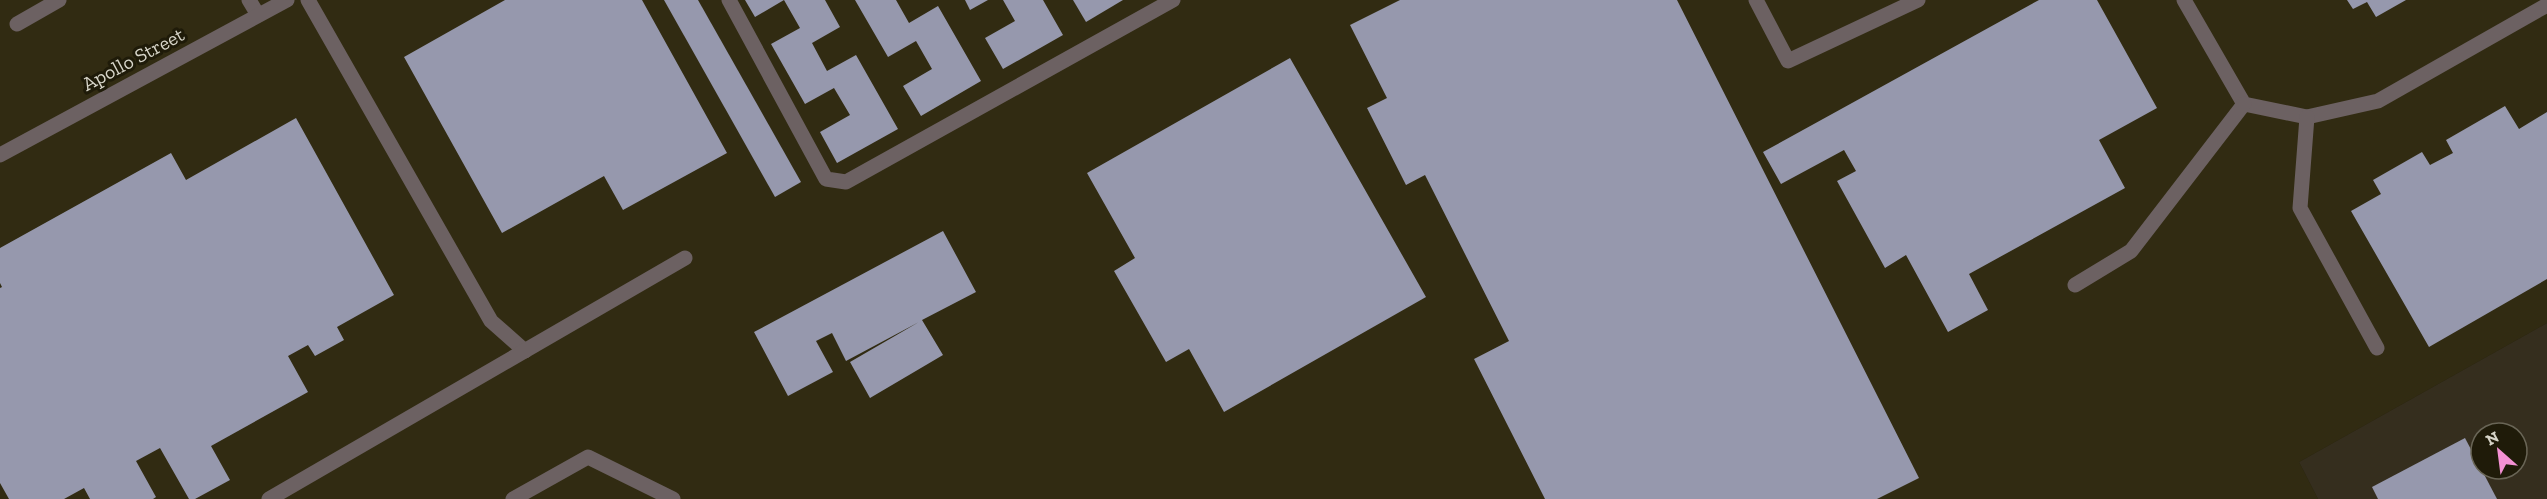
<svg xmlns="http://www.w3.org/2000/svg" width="2547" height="499" viewBox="0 0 2547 499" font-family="'Zilla Slab',serif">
  <rect width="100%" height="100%" fill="#282412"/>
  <path fill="#352e1e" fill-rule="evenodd" d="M 2547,323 L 2547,499 L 2318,499 L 2299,462 ZM 2481,433 L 2517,433 L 2517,469 L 2481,469 Z"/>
  <polygon fill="#312b12" points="0,0 2547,0 2547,323 2299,462 2318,499 0,499"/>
  <g fill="#9698ad">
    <polygon points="505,0 642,0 727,153 623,210 604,176 502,233 404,57"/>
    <polygon points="664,0 698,0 801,182 775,197"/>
    <polygon points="745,0 825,0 840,27 812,43 827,71 856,55 898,129 837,163 820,132 850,115 834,88 805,104 771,44 800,28 784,0 755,17"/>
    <polygon points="855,0 896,0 909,23 938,6 981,81 921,116 903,86 932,69 916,41 888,57"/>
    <polygon points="965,0 988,0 970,10"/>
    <polygon points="1003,0 1043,0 1063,35 1003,69 985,38 1015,21"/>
    <polygon points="1073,0 1123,0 1086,22"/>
    <polygon points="1400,0 1677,0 1919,478 1877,499 1545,499 1474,359 1509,341 1425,175 1406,185 1367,108 1387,98 1350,25"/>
    <polygon points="2039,0 2097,0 2157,108 2099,140 2125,188 1969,274 1988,310 1948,332 1906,255 1885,268 1837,181 1856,171 1844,150 1781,184 1763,152"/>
    <polygon points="2347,0 2406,0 2376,17 2367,2 2353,9"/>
    <polygon points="1290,58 1426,297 1224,412 1189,349 1166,362 1114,271 1135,258 1087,173"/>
    <polygon points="2505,106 2519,129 2547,112 2547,279 2429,347 2351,211 2381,194 2373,180 2422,152 2430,165 2453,153 2446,140"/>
    <polygon points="296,118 394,295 337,327 344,340 315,356 308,345 288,356 308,392 211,446 230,480 195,499 189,499 160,448 136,461 156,497 153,499 90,499 84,488 64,499 9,499 0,483 0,288 2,287 0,283 0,248 171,153 186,180"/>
    <polygon points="943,231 976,292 922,320 943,355 870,398 850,362 919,322 846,361 832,333 816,341 833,372 788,396 754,332"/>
    <polygon points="2465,438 2497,499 2378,499 2372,487"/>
  </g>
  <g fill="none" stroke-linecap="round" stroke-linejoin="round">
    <g stroke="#6c6162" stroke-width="15">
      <polyline points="249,0 258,15"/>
      <polyline points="308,0 491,321 525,351"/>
      <polyline points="729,0 826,179 846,182 1173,0"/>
      <polyline points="1756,0 1788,61 1918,0"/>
      <polyline points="2184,0 2244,104 2307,117 2378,101 2547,5"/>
      <polyline points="17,24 59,0"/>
      <polyline points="2307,117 2300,208 2377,348"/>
      <polyline points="0,155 287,0"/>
      <polyline points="2075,285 2131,251 2244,104"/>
      <polyline points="269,499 685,258"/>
      <polyline points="513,499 588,457 673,499"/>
    </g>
  </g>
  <g text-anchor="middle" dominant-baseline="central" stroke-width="6" stroke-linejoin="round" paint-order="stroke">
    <g font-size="20" fill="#d7d5c9" stroke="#1f1b09">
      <text transform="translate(133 59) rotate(-28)">Apollo Street</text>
    </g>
  </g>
  <g transform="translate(2499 451) rotate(332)"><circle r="28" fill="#1f1b09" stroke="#696556" stroke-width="1.5"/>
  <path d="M0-4.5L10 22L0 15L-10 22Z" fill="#f491d4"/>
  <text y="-9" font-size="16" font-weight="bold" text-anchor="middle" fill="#d7d5c9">N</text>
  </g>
</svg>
